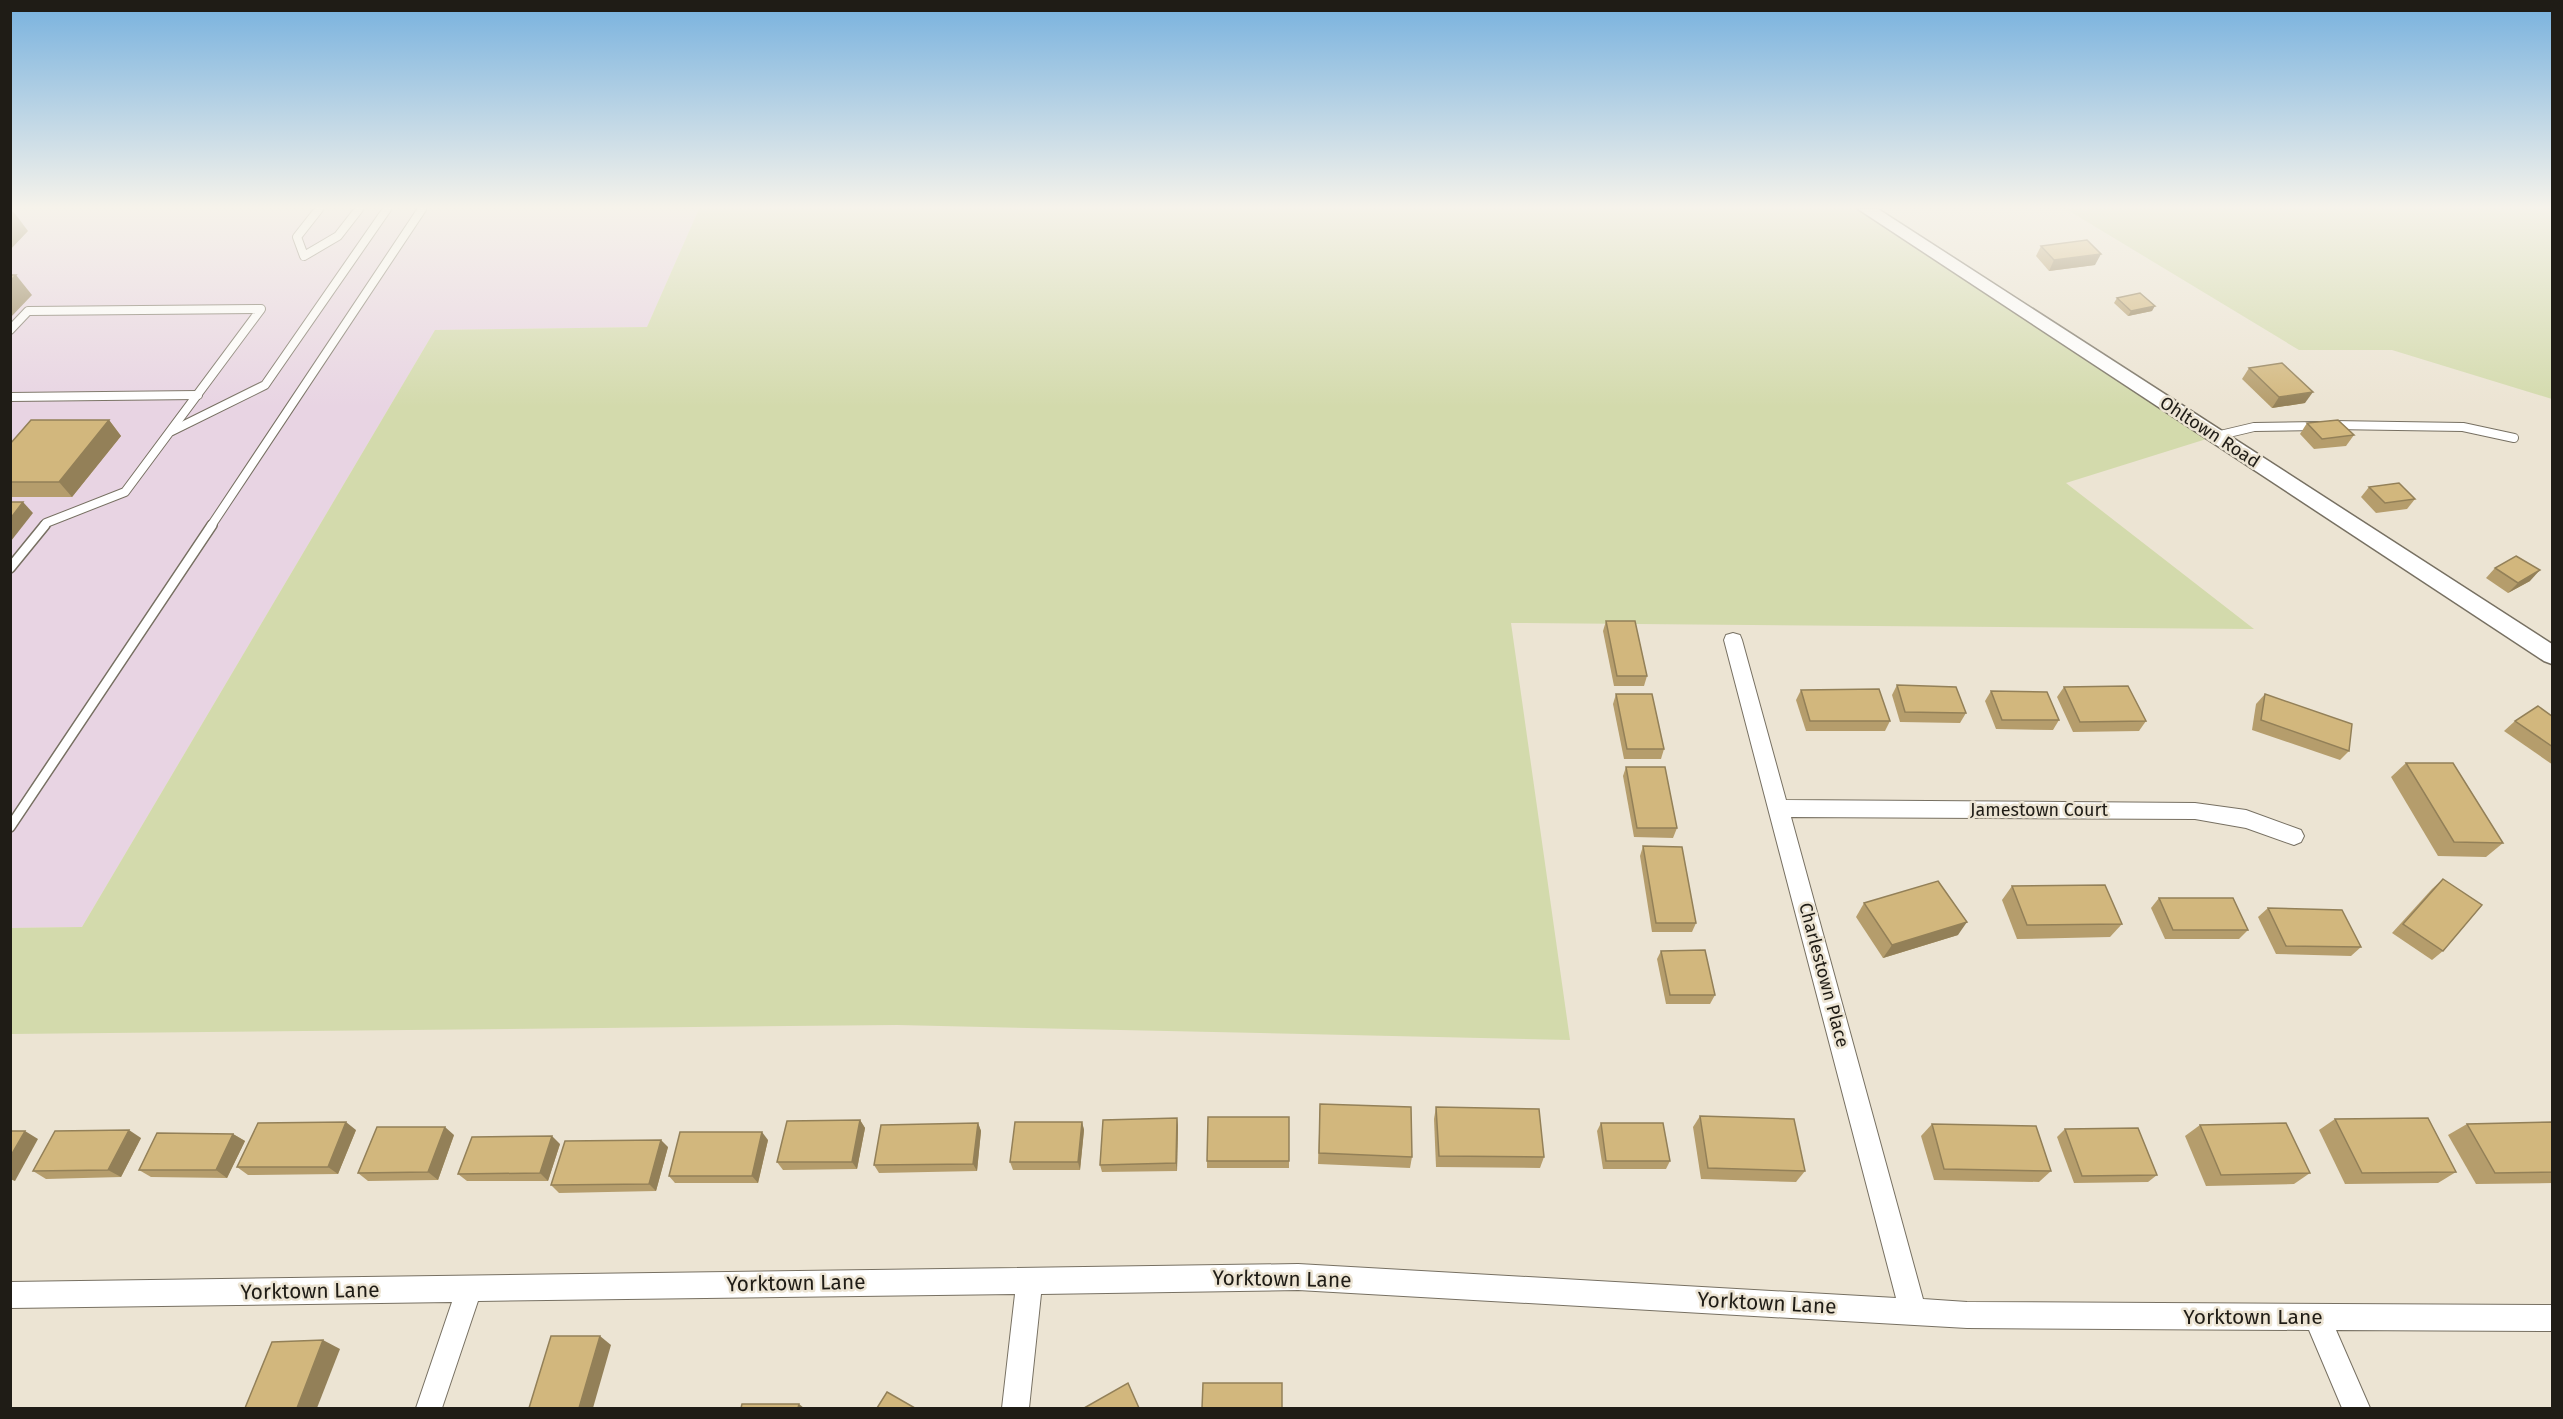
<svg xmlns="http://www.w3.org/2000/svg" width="2563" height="1419" viewBox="0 0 2563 1419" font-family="'Fira Sans',sans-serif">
  <rect width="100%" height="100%" fill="#ece4d3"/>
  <polygon fill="#e8d4e3" points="10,209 699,209 647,327 435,330 82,927 11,928"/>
  <g fill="#d3daac">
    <polygon points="699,209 1867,209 2216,436 2066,483 2254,629 1511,623 1570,1040 897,1025 11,1034 10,928 82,927 435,330 647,327"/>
    <polygon points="2066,209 2552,209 2552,399 2392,350 2299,350"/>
  </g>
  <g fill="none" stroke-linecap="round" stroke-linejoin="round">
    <defs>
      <g id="service-far1">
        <polyline points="319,209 297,237 304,256 338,236 359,209"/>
        <polyline points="10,330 28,311 261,309 125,492 46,523 44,526"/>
        <polyline points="10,397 198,395"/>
        <polyline points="2332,425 2463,427 2514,438"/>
        <polyline points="172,431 265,385 387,209"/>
        <polyline points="2216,436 2254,427 2318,426"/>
        <polyline points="211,526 422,209"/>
      </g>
      <g id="service">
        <polyline points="10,568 45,525"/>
        <polyline points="10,827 212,525"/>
      </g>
      <polygon id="minor" points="1733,633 1740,635 1742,640 1786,800 2195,803 2246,810 2301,830 2304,836 2301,842 2294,845 2246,828 2195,819 1791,817 1923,1299 1967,1302 2552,1305 2552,1331 2336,1330 2370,1408 2342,1408 2309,1330 1967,1328 1298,1290 1041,1294 1029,1408 1002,1408 1015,1294 478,1301 442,1408 416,1408 452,1302 10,1308 10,1282 1298,1264 1896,1298 1724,640 1726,635"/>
      <polygon id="tertiary" points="1858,209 1878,209 2552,644 2552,664 2544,661"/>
    </defs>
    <use href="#service-far1" stroke="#777062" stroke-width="10"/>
    <use href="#service" stroke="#777062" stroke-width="12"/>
    <use href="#minor" stroke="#777062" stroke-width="2"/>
    <use href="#tertiary" stroke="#777062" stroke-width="3"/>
    <use href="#service-far1" stroke="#fff" stroke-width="8"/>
    <use href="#service" stroke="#fff" stroke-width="9"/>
    <use href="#minor" fill="#fff" fill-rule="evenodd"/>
    <use href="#tertiary" fill="#fff" fill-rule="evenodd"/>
  </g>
  <g fill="#b59d6c">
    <polygon points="2041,246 2095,265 2049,271 2036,256"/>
    <polygon points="2117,298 2152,311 2128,316 2114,303"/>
    <polygon points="2249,368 2305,403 2272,408 2242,379"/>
    <polygon points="109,420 121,436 72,497 10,497 10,444"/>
    <polygon points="2307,423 2354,435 2346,446 2314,449 2300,434"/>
    <polygon points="2369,487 2415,499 2407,509 2376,513 2361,497"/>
    <polygon points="2495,568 2530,581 2508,593 2486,578"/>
    <polygon points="1606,621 1647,676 1644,686 1614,686 1603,631"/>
    <polygon points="1897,685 1966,713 1960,723 1900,722 1892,695"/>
    <polygon points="2064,687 2146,721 2139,731 2073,732 2057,697"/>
    <polygon points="1801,690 1890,721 1885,731 1806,731 1796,700"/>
    <polygon points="1991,691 2059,720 2053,730 1996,729 1985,701"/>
    <polygon points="1616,694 1664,749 1661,759 1624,759 1613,704"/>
    <polygon points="2265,694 2349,751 2340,760 2252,730 2256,704"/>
    <polygon points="2553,717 2553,765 2504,731 2515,721"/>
    <polygon points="2406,763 2503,843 2486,857 2438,856 2391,777"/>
    <polygon points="1626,767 1677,828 1673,838 1634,837 1623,776"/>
    <polygon points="1643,846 1696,923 1692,932 1652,932 1640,856"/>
    <polygon points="2443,879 2443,951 2432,960 2392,933 2432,889"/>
    <polygon points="2012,886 2122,924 2110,937 2017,939 2002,900"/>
    <polygon points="2159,898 2248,930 2239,939 2165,939 2151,908"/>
    <polygon points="1864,903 1958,935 1883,958 1856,917"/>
    <polygon points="2268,908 2361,947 2351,956 2276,954 2258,917"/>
    <polygon points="1661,951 1715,995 1710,1004 1666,1004 1657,959"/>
    <polygon points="1320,1104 1412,1157 1410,1168 1318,1164"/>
    <polygon points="1436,1107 1544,1157 1540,1168 1436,1167 1434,1119"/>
    <polygon points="1700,1116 1805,1171 1796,1182 1701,1179 1693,1127"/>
    <polygon points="1289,1117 1289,1168 1207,1168 1207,1161"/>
    <polygon points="1177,1118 1178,1126 1177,1171 1102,1172 1100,1165"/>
    <polygon points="2335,1119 2456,1172 2438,1183 2345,1184 2319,1130"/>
    <polygon points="860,1120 865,1128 857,1169 783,1170 777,1162"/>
    <polygon points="1082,1122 1084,1130 1080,1170 1013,1170 1010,1162"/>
    <polygon points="2553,1122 2553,1183 2476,1184 2448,1135 2467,1124"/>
    <polygon points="978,1123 981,1131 977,1171 879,1173 874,1165"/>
    <polygon points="1601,1123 1670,1161 1666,1169 1603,1169 1597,1131"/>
    <polygon points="1932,1124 2051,1171 2039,1182 1934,1180 1921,1136"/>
    <polygon points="2200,1125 2310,1173 2294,1184 2206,1186 2185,1136"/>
    <polygon points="2065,1129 2157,1175 2148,1182 2074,1183 2057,1137"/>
    <polygon points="356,1130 338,1174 248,1175 237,1167"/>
    <polygon points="233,1134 245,1141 227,1178 151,1177 139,1170"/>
    <polygon points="454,1135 438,1180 368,1181 358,1173"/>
    <polygon points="141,1138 121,1177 46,1179 33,1171"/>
    <polygon points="768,1140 758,1183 675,1183 669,1176"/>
    <polygon points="560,1144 548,1181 467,1181 458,1174"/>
    <polygon points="668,1147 656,1191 559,1193 551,1185"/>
  </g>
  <g fill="#938058">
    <polygon points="13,211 28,231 10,250 10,214"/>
    <polygon points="2101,254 2095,265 2049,271 2054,260"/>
    <polygon points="16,275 32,295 10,318 10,281"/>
    <polygon points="2155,306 2152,311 2128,316 2131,311"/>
    <polygon points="2313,392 2305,403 2272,408 2279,397"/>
    <polygon points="109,420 121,436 72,497 59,482"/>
    <polygon points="23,502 33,513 11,541 10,519"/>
    <polygon points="2540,570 2530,581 2508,593 2518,583"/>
    <polygon points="1967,922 1958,935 1883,958 1892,945"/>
    <polygon points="1177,1118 1178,1126 1177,1171 1176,1163"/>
    <polygon points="860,1120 865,1128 857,1169 852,1162"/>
    <polygon points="346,1122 356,1130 338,1174 328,1167"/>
    <polygon points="1082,1122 1084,1130 1080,1170 1078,1162"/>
    <polygon points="978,1123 981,1131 977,1171 973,1164"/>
    <polygon points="445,1127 454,1135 438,1180 428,1172"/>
    <polygon points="129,1130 141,1138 121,1177 108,1170"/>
    <polygon points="25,1131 38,1139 15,1181 10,1179 10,1157"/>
    <polygon points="762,1132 768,1140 758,1183 752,1176"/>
    <polygon points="233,1134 245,1141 227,1178 216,1170"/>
    <polygon points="552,1136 560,1144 548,1181 540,1173"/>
    <polygon points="661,1140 668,1147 656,1191 649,1184"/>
    <polygon points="600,1336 611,1345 593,1408 579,1408"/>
    <polygon points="323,1340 340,1349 317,1408 297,1408"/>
    <polygon points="799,1404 804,1408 798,1408"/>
  </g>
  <g fill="#d2b77d" stroke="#938058" stroke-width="1.5">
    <polygon points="2087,240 2101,254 2054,260 2041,246"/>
    <polygon points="10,275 16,275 10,281"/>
    <polygon points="2140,293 2155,306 2131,311 2117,298"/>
    <polygon points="2282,363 2313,392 2279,397 2249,368"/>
    <polygon points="31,420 109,420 59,482 10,482 10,444"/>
    <polygon points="2338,420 2354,435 2322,439 2307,423"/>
    <polygon points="2399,483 2415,499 2385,503 2369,487"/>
    <polygon points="10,502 23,502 10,519"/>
    <polygon points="2516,556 2540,570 2518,583 2495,568"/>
    <polygon points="1606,621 1635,621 1647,676 1617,676"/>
    <polygon points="1897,685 1956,687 1966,713 1905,712"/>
    <polygon points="2128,686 2146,721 2080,722 2064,687"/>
    <polygon points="1879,689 1890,721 1810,721 1801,690"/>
    <polygon points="1991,691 2047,692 2059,720 2002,720"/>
    <polygon points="1616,694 1652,694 1664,749 1627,749"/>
    <polygon points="2265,694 2352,724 2349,751 2261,720"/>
    <polygon points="2538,706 2553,717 2553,747 2515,721"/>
    <polygon points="2406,763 2453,763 2503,843 2454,842"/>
    <polygon points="1626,767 1665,767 1677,828 1637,828"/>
    <polygon points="1643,846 1682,847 1696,923 1656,923"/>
    <polygon points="2443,879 2482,905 2443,951 2403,924"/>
    <polygon points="1938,881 1967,922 1892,945 1864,903"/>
    <polygon points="2105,885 2122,924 2027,925 2012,886"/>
    <polygon points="2159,898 2233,898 2248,930 2173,930"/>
    <polygon points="2268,908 2342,910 2361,947 2286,946"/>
    <polygon points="1705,950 1715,995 1670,995 1661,951"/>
    <polygon points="1320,1104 1411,1107 1412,1157 1319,1153"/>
    <polygon points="1436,1107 1539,1109 1544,1157 1439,1156"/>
    <polygon points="1700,1116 1794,1119 1805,1171 1708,1168"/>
    <polygon points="1208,1117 1289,1117 1289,1161 1207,1161"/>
    <polygon points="1177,1118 1176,1163 1100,1165 1103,1120"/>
    <polygon points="2428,1118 2456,1172 2362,1173 2335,1119"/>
    <polygon points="860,1120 852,1162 777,1162 787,1121"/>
    <polygon points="346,1122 328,1167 237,1167 258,1123"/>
    <polygon points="1015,1122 1082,1122 1078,1162 1010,1162"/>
    <polygon points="2553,1122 2553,1172 2495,1173 2467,1124"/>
    <polygon points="978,1123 973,1164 874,1165 881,1125"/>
    <polygon points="1601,1123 1663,1123 1670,1161 1606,1161"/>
    <polygon points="2286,1123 2310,1173 2221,1175 2200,1125"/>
    <polygon points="1932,1124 2036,1126 2051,1171 1944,1169"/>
    <polygon points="377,1127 445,1127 428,1172 358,1173"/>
    <polygon points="2138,1128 2157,1175 2082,1176 2065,1129"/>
    <polygon points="129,1130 108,1170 33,1171 55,1131"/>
    <polygon points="10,1131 25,1131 10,1157"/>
    <polygon points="680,1132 762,1132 752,1176 669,1176"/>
    <polygon points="157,1133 233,1134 216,1170 139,1170"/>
    <polygon points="552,1136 540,1173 458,1174 472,1137"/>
    <polygon points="661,1140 649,1184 551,1185 565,1141"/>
    <polygon points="551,1336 600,1336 579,1408 529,1408"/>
    <polygon points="323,1340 297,1408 245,1408 272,1342"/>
    <polygon points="1128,1383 1139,1408 1084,1408"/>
    <polygon points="1203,1383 1282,1383 1282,1408 1202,1408"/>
    <polygon points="887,1392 915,1408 877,1408"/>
    <polygon points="742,1404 799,1404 798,1408 741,1408"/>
  </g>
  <linearGradient id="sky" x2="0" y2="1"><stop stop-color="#77b1de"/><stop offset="0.51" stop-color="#f6f3eb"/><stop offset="1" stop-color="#f6f3eb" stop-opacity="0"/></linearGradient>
  <rect width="2563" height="407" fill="url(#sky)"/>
  <g text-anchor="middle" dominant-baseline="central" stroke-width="5" stroke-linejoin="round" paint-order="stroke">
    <g font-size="18" fill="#1f1c16" stroke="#ece4d3">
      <text transform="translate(2210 432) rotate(33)">Ohltown Road</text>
      <text x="2039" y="810">Jamestown Court</text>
      <text transform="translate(1824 975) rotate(75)">Charlestown Place</text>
    </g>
    <g font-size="21" fill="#1f1c16" stroke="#ece4d3">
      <text transform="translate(1282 1279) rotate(1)">Yorktown Lane</text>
      <text transform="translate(796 1283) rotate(-1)">Yorktown Lane</text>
      <text transform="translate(310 1291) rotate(-1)">Yorktown Lane</text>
      <text transform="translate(1767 1303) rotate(3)">Yorktown Lane</text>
      <text x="2253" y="1317">Yorktown Lane</text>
    </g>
  </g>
  <rect width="2563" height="1419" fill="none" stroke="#1f1c16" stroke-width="24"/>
</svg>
